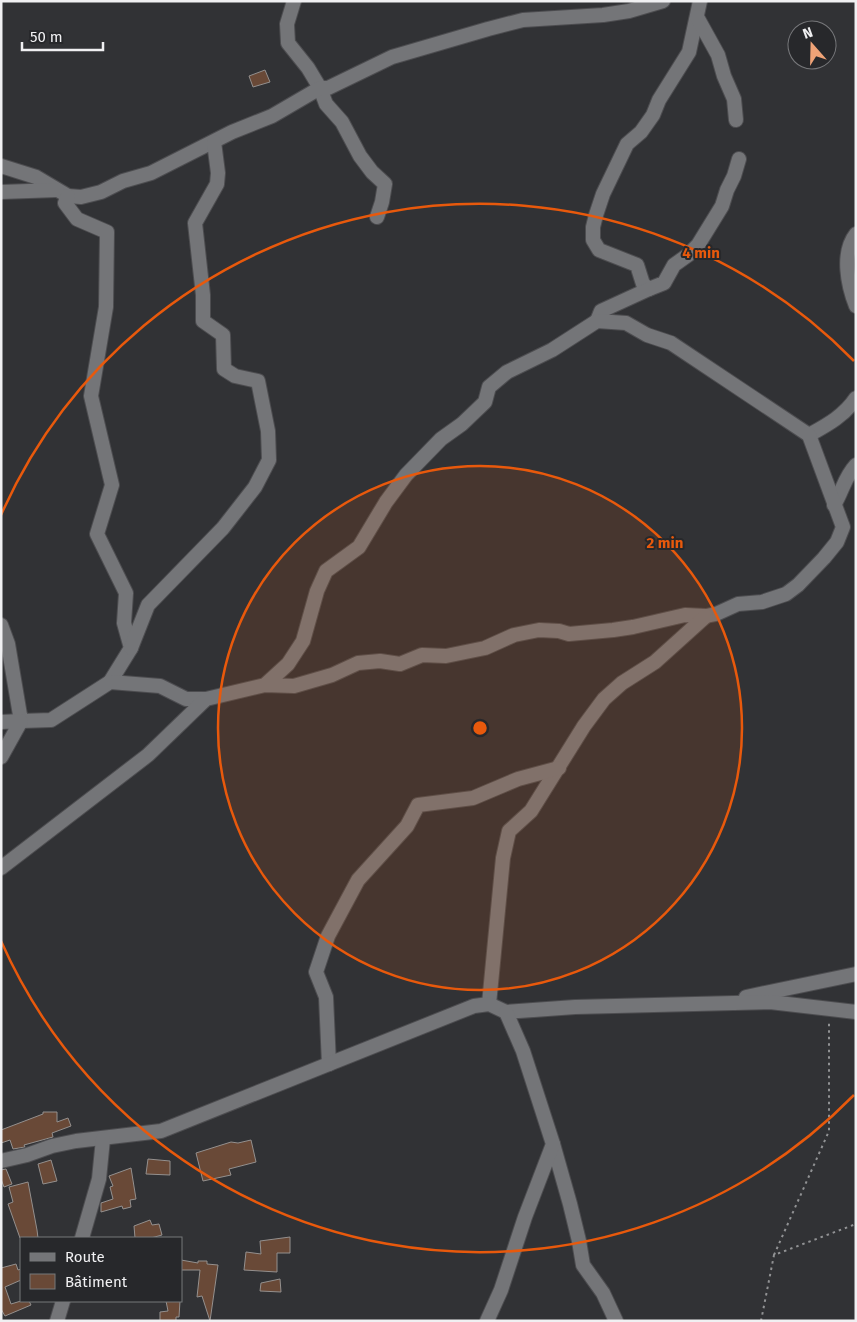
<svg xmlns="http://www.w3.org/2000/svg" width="857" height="1322" viewBox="0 0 857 1322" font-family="'Fira Sans',sans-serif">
  <rect width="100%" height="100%" fill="#313235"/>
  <g fill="#694937" stroke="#94908e">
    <polygon points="265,70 270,82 253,87 249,76"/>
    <polygon points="43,1112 57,1112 57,1122 68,1118 71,1126 52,1133 53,1137 24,1145 25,1147 13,1149 10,1140 1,1143 1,1130 43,1114"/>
    <polygon points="251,1140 256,1162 229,1169 231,1175 203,1181 196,1153 231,1142 238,1143"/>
    <polygon points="148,1159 170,1161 170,1175 146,1174"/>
    <polygon points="51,1160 57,1181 43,1184 38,1164"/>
    <polygon points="131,1168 136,1199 130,1200 131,1207 123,1209 122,1206 101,1212 101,1203 113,1199 110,1187 113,1186 109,1176"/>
    <polygon points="6,1169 12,1184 4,1187 1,1179 1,1170"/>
    <polygon points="28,1182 37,1230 38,1238 20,1238 8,1204 13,1202 9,1187"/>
    <polygon points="150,1220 152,1225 159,1224 162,1235 151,1238 135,1238 134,1226"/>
    <polygon points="290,1237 290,1253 277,1253 277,1272 244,1270 246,1252 261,1254 260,1241"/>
    <polygon points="181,1260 198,1263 198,1261 207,1261 207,1264 218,1265 210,1321 202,1296 197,1297 200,1270 181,1270"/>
    <polygon points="16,1264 18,1270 21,1269 21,1280 5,1287 11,1304 21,1301 29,1301 31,1305 5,1316 1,1309 1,1268"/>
    <polygon points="280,1279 281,1292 260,1291 261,1283"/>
    <polygon points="166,1301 180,1301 179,1317 176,1317 176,1321 160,1321 160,1312 168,1311"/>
  </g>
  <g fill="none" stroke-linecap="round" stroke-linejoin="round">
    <defs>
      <g id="minor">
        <polyline points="294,1 287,24 288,43 308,68 320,88 326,104 342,122 360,156 372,172 385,184 382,202 377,217"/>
        <polyline points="700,1 689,52 659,100 653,115 641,132 627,144 603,194 596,215 593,227 593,240 599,250 637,265 643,284 649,289 664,283 674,265 688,255 698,245 722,206 727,190 734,176 739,159"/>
        <polyline points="697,17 718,55 724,76 734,99 736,120"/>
        <polyline points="1,166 36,177 68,196 81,197 101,192 123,181 151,173 232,132 272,116 320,88 328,88 392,57 488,29 523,20 603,15 629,11 663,1"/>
        <polyline points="1,192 57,190"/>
        <polyline points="68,196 65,203 77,219 107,232 106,307 91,396 112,485 97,534 126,593 124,623 131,648 110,682"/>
        <path d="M 856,234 C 841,253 848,286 856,306"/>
        <polyline points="597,321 601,311 649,289"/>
        <path d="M 809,435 C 827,425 844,416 856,398"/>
        <path d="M 834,505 C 843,490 844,478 856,465"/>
        <polyline points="1,625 8,644 21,721 51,720 110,682 160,686 186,699 206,699"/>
        <polyline points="131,648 148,605 223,528 255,487 269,460 268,431 258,381 235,376 224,369 223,335 203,321 203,295 195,223 217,184 218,173 214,142"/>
        <polyline points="1,722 21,721 1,757"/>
        <polyline points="1,868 148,755 206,699 265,685 294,686 332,675 358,663 380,661 400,664 422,655 446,656 485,648 514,635 539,630 559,631 569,634 613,630 633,627 685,615 706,616 716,614 738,604 762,602 786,594 798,585 824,558 837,542 843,527 809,435 671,343 647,335 626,323 597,321 552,350 507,372 489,387 485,402 462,424 441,439 406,475 386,502 359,547 326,571 317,591 303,641 288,664 265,685"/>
        <polyline points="746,997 856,974"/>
        <polyline points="489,1004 503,858 509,831 531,811 584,726 604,699 622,683 655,662 706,616"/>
        <polyline points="329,1064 326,997 316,972 328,936 358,880 407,826 418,805 473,798 518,779 559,768"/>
        <polyline points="553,1144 570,1204 579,1241 583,1265 603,1293 616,1321"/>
        <polyline points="1,1161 27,1155 52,1146 76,1141 161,1131 474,1006 489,1004 506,1012 575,1007 770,1002 856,1012"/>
        <polyline points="82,1238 99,1179 103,1139"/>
        <polyline points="57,1321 63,1301"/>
        <polyline points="487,1321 501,1290 525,1217 553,1144 523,1051 506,1012"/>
      </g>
    </defs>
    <use href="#minor" stroke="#4d4d50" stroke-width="16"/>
    <g stroke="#919294" stroke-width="2" stroke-dasharray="2.5 4" stroke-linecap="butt">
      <polyline points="774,1255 829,1131 829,1022"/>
      <polyline points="761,1321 774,1255 856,1224"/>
    </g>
    <use href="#minor" stroke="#747578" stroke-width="14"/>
  </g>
  <circle cx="480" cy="728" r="262" fill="#e8590c" fill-opacity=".12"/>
  <g fill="none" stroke="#e8590c" stroke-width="2.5">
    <circle cx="480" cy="728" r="262"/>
    <path d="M854 1095A524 524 0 0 1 1 941M1 515A524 524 0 0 1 854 361"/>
  </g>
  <circle cx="480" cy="728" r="8" fill="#e8590c" stroke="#27282b" stroke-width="2.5"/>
  <g font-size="15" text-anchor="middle" font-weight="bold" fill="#e8590c" stroke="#27282b" stroke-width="4" stroke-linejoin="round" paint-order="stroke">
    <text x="701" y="258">4 min</text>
    <text x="665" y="548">2 min</text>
  </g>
  <rect width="857" height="1322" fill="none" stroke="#f0f0f2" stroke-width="5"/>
  <rect x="20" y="1237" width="162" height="65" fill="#27282b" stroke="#77787b"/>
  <rect x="30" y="1253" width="25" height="8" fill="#747578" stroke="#77787b"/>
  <text x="65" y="1262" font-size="15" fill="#f0f0f2">Route</text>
  <rect x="30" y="1274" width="25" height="15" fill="#694937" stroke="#77787b"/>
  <text x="65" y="1287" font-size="15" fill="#f0f0f2">Bâtiment</text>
  <g transform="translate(812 45) rotate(340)"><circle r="24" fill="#27282b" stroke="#77787b"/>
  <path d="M0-4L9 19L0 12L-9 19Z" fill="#efa377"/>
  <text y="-8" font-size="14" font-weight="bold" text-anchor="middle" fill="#f0f0f2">N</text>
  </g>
  <path d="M22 42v8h81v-8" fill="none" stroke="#f0f0f2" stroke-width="2.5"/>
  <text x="30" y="42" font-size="15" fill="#f0f0f2" stroke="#27282b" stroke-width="4" paint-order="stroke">50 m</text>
</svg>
